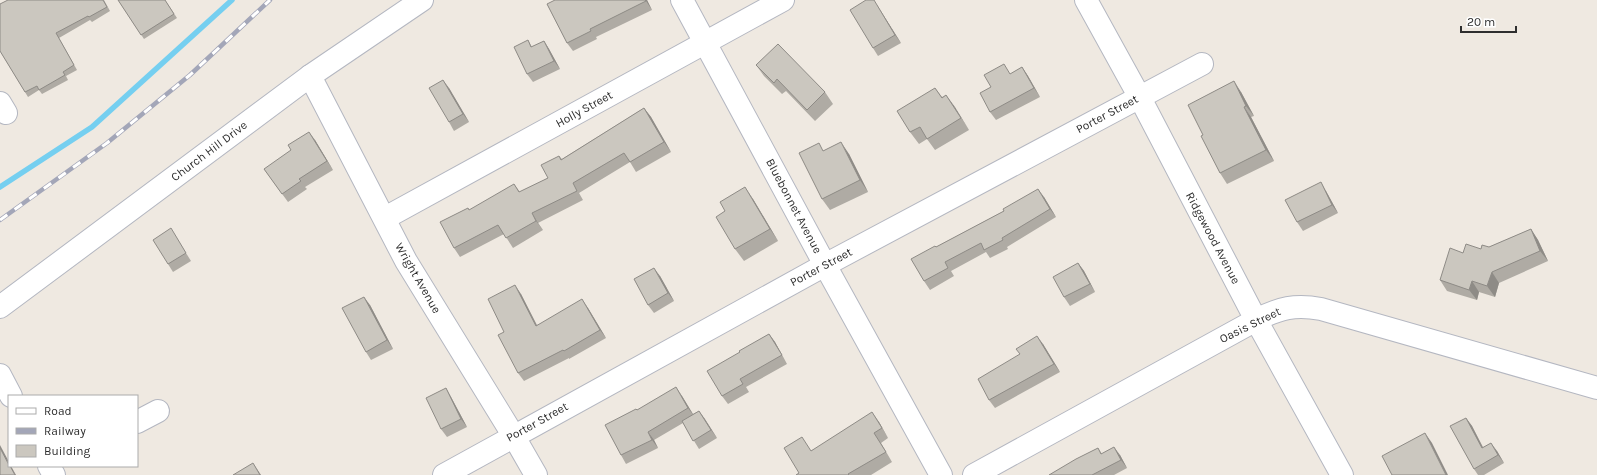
<svg xmlns="http://www.w3.org/2000/svg" width="1597" height="475" viewBox="0 0 1597 475" font-family="Karla,sans-serif">
  <rect width="100%" height="100%" fill="#efe9e1"/>
  <g fill="none" stroke-linecap="round" stroke-linejoin="round">
    <polyline stroke="#75cff0" stroke-width="5.5" points="0,187 92,127 232,0"/>
    <defs>
      <g id="minor">
        <polyline points="682,0 825,265 941,475"/>
        <polyline points="1086,0 1139,96 1256,320 1342,475"/>
        <polyline points="310,76 406,261 513,435 536,475"/>
        <polyline points="0,103 6,113"/>
        <polyline points="385,218 783,0"/>
        <polyline points="0,307 310,76 422,0"/>
        <polyline points="0,375 11,396"/>
        <polyline points="137,422 158,411"/>
        <polyline points="49,466 54,475"/>
        <polyline points="444,475 825,265 1202,64"/>
        <path d="M 974,475 L 1256,320 C 1280,308 1295,304 1321,309 L 1597,388"/>
      </g>
    </defs>
    <use href="#minor" stroke="#b4b7c1" stroke-width="24"/>
    <use href="#minor" stroke="#fff" stroke-width="22"/>
    <defs>
      <polyline id="rail" points="0,220 107,143 190,75 270,0"/>
    </defs>
    <use href="#rail" stroke="#a3a6b8" stroke-width="4.5"/>
    <use href="#rail" stroke="#fff" stroke-width="3" stroke-dasharray="9" stroke-linecap="butt"/>
  </g>
  <g fill="#afaba4">
    <polygon points="104,0 110,11 92,22 90,20 59,38 77,70 66,76 68,80 42,94 39,90 28,97 0,51"/>
    <polygon points="118,0 165,0 177,18 144,39"/>
    <polygon points="647,0 652,10 596,37 597,39 573,51 567,43 547,4"/>
    <polygon points="877,5 901,43 878,56 873,48"/>
    <polygon points="528,40 532,47 544,41 549,49 560,69 533,82 527,74"/>
    <polygon points="756,65 825,92 833,104 815,121 786,91 782,94 764,76"/>
    <polygon points="1022,67 1028,76 1040,97 996,120 990,112 991,87 1011,74"/>
    <polygon points="449,88 469,122 454,131 449,122"/>
    <polygon points="935,88 942,97 946,95 969,130 935,150 927,139 919,144 910,132"/>
    <polygon points="1241,92 1254,116 1251,117 1274,161 1227,184 1220,173 1203,135"/>
    <polygon points="644,108 651,117 671,152 636,172 630,162 579,193 583,200 538,223 543,230 513,248 504,234 460,257 454,248 514,184 520,192 548,178 559,156 562,159"/>
    <polygon points="315,140 333,170 305,187 307,189 288,202 264,169"/>
    <polygon points="824,150 849,154 868,192 830,210 822,199"/>
    <polygon points="1326,191 1338,213 1303,231 1297,222"/>
    <polygon points="1044,197 1056,217 1007,247 1008,249 990,258 986,252 951,271 954,276 930,290 924,281 936,247 1004,211"/>
    <polygon points="753,199 778,241 744,261 735,249"/>
    <polygon points="1531,229 1538,240 1548,261 1499,283 1495,297 1479,292 1477,300 1447,291 1440,280 1481,249 1489,247"/>
    <polygon points="176,237 191,261 173,272 168,264"/>
    <polygon points="1078,263 1084,271 1095,292 1070,306 1064,297"/>
    <polygon points="660,276 674,301 654,313 648,305"/>
    <polygon points="521,294 537,325 588,308 606,338 569,359 569,358 524,381 518,373 504,332"/>
    <polygon points="370,305 393,349 371,360 366,352"/>
    <polygon points="769,334 775,342 787,364 746,387 749,392 728,404 722,396 740,352"/>
    <polygon points="1043,344 1060,372 995,408 989,400"/>
    <polygon points="446,388 451,397 467,427 447,437 441,429"/>
    <polygon points="682,396 693,414 699,411 717,438 699,449 683,423 654,440 658,448 626,464 621,455 637,410"/>
    <polygon points="1466,418 1472,426 1483,447 1497,451 1504,463 1484,475 1478,475 1474,469"/>
    <polygon points="879,422 888,438 881,443 892,462 871,475 796,475 799,473 812,450"/>
    <polygon points="1098,448 1102,454 1120,455 1127,468 1114,475 1049,475"/>
  </g>
  <g fill="#8e8b86">
    <polygon points="645,0 647,0 652,10 646,1"/>
    <polygon points="874,0 877,5 901,43 895,35"/>
    <polygon points="544,41 549,49 560,69 554,61"/>
    <polygon points="1022,67 1028,76 1040,97 1034,88"/>
    <polygon points="443,80 449,88 469,122 463,114"/>
    <polygon points="1234,81 1241,92 1254,116 1246,106"/>
    <polygon points="946,95 955,107 969,130 961,118"/>
    <polygon points="1244,107 1251,117 1274,161 1266,150"/>
    <polygon points="644,108 651,117 671,152 664,142"/>
    <polygon points="309,132 315,140 333,170 327,161"/>
    <polygon points="841,142 849,154 868,192 860,180"/>
    <polygon points="1321,182 1326,191 1338,213 1332,205"/>
    <polygon points="745,187 753,199 778,241 770,229"/>
    <polygon points="1038,189 1044,197 1056,217 1050,209"/>
    <polygon points="532,213 538,223 543,230 536,221"/>
    <polygon points="1531,229 1538,240 1548,261 1540,251"/>
    <polygon points="1078,263 1084,271 1095,292 1090,284"/>
    <polygon points="654,268 660,276 674,301 668,293"/>
    <polygon points="1492,272 1499,283 1495,297 1487,286"/>
    <polygon points="1472,281 1479,292 1477,300 1469,290"/>
    <polygon points="515,285 521,294 541,334 536,326"/>
    <polygon points="364,297 370,305 393,349 387,340"/>
    <polygon points="582,299 588,308 606,338 600,330"/>
    <polygon points="769,334 775,342 787,364 782,355"/>
    <polygon points="1037,336 1043,344 1060,372 1054,364"/>
    <polygon points="676,387 682,396 694,416 688,408"/>
    <polygon points="446,388 451,397 467,427 461,419"/>
    <polygon points="699,411 705,419 717,438 711,430"/>
    <polygon points="872,412 879,422 888,438 882,428"/>
    <polygon points="1466,418 1472,426 1487,456 1482,448"/>
    <polygon points="648,432 654,440 658,448 652,440"/>
    <polygon points="1425,433 1432,443 1448,475 1446,475"/>
    <polygon points="1491,443 1497,451 1504,463 1498,455"/>
    <polygon points="0,445 9,462 9,465 0,448"/>
    <polygon points="1114,447 1120,455 1127,468 1121,460"/>
    <polygon points="253,463 261,475 260,475"/>
    <polygon points="10,466 11,466 16,475 15,475"/>
  </g>
  <g fill="#cbc7bf" stroke="#8e8b86">
    <polygon points="8,0 103,0 107,7 89,17 88,16 56,33 74,65 63,72 65,75 39,90 37,86 25,92 0,51 0,4"/>
    <polygon points="118,0 165,0 174,14 141,35"/>
    <polygon points="555,0 645,0 646,1 590,29 591,31 567,43 547,4"/>
    <polygon points="866,0 874,0 895,35 873,48 850,10"/>
    <polygon points="528,40 531,47 544,41 554,61 527,74 514,47"/>
    <polygon points="778,44 825,92 807,110 777,79 774,83 756,65"/>
    <polygon points="1004,64 1010,74 1022,67 1034,88 990,112 980,93 991,87 984,75"/>
    <polygon points="443,80 463,114 449,122 429,88"/>
    <polygon points="1234,81 1246,106 1244,107 1266,150 1220,173 1201,136 1203,135 1188,105"/>
    <polygon points="935,88 942,98 946,95 961,118 927,139 920,127 910,132 897,111"/>
    <polygon points="644,108 664,142 630,162 624,153 573,183 577,191 532,213 536,221 506,238 498,225 454,248 440,222 468,208 469,210 514,184 519,192 548,178 541,165 559,156 561,160"/>
    <polygon points="309,132 327,161 299,179 301,181 282,194 264,169 291,150 288,145"/>
    <polygon points="841,142 860,180 822,199 799,153 819,143 823,151"/>
    <polygon points="1321,182 1332,205 1297,222 1285,200"/>
    <polygon points="745,187 770,229 735,249 716,217 725,211 720,202"/>
    <polygon points="1038,189 1050,209 1002,238 1003,240 984,250 981,243 945,262 948,268 924,281 911,259 935,246 936,247 1004,211 1003,209"/>
    <polygon points="171,228 186,253 168,264 153,240"/>
    <polygon points="1531,229 1540,251 1492,272 1487,286 1472,281 1469,290 1440,280 1450,248 1463,253 1466,244 1481,249 1482,245 1489,247"/>
    <polygon points="1078,263 1090,284 1064,297 1053,277"/>
    <polygon points="654,268 668,293 648,305 634,279"/>
    <polygon points="515,285 536,326 582,299 600,330 564,351 563,350 518,373 498,335 504,332 488,299"/>
    <polygon points="364,297 387,340 366,352 342,308"/>
    <polygon points="769,334 782,355 740,379 743,384 722,396 707,371 740,352 739,351"/>
    <polygon points="1037,336 1054,364 989,400 978,379 1020,354 1016,349"/>
    <polygon points="676,387 688,408 648,432 652,440 621,455 605,425 636,409 637,410"/>
    <polygon points="446,388 461,419 441,429 426,398"/>
    <polygon points="699,411 711,430 693,441 682,421"/>
    <polygon points="872,412 882,428 874,433 886,452 848,474 849,475 796,475 799,473 784,448 802,437 811,451"/>
    <polygon points="1466,418 1482,448 1491,443 1498,455 1474,469 1450,426"/>
    <polygon points="1425,433 1446,475 1392,475 1382,456"/>
    <polygon points="1114,447 1121,460 1092,475 1049,475 1076,459 1098,448 1101,454"/>
    <polygon points="0,448 9,465 9,466 10,466 15,475 0,475"/>
    <polygon points="253,463 260,475 233,475"/>
  </g>
  <g text-anchor="middle" dominant-baseline="central" stroke-width="3" stroke-linejoin="round" paint-order="stroke">
    <g font-size="12" fill="#2e2e2e" stroke="#fff">
      <text transform="translate(584 109) rotate(-29)">Holly Street</text>
      <text transform="translate(1107 114) rotate(-28)">Porter Street</text>
      <text transform="translate(209 151) rotate(-37)">Church Hill Drive</text>
      <text transform="translate(794 206) rotate(62)">Bluebonnet Avenue</text>
      <text transform="translate(1213 238) rotate(62)">Ridgewood Avenue</text>
      <text transform="translate(821 267) rotate(-28)">Porter Street</text>
      <text transform="translate(418 278) rotate(60)">Wright Avenue</text>
      <text transform="translate(1250 325) rotate(-26)">Oasis Street</text>
      <text transform="translate(537 422) rotate(-29)">Porter Street</text>
    </g>
  </g>
  <rect x="8" y="395" width="130" height="72" fill="#ffffff" stroke="#ababab"/>
  <rect x="16" y="408" width="20" height="6" fill="#ffffff" stroke="#ababab"/>
  <text x="44" y="415" font-size="12" fill="#2e2e2e">Road</text>
  <rect x="16" y="428" width="20" height="6" fill="#a3a6b8" stroke="#ababab"/>
  <text x="44" y="435" font-size="12" fill="#2e2e2e">Railway</text>
  <rect x="16" y="445" width="20" height="12" fill="#cbc7bf" stroke="#ababab"/>
  <text x="44" y="455" font-size="12" fill="#2e2e2e">Building</text>
  <path d="M1461 26v6h55v-6" fill="none" stroke="#2e2e2e" stroke-width="2"/>
  <text x="1467" y="26" font-size="12" fill="#2e2e2e" stroke="#ffffff" stroke-width="3" paint-order="stroke">20 m</text>
</svg>
